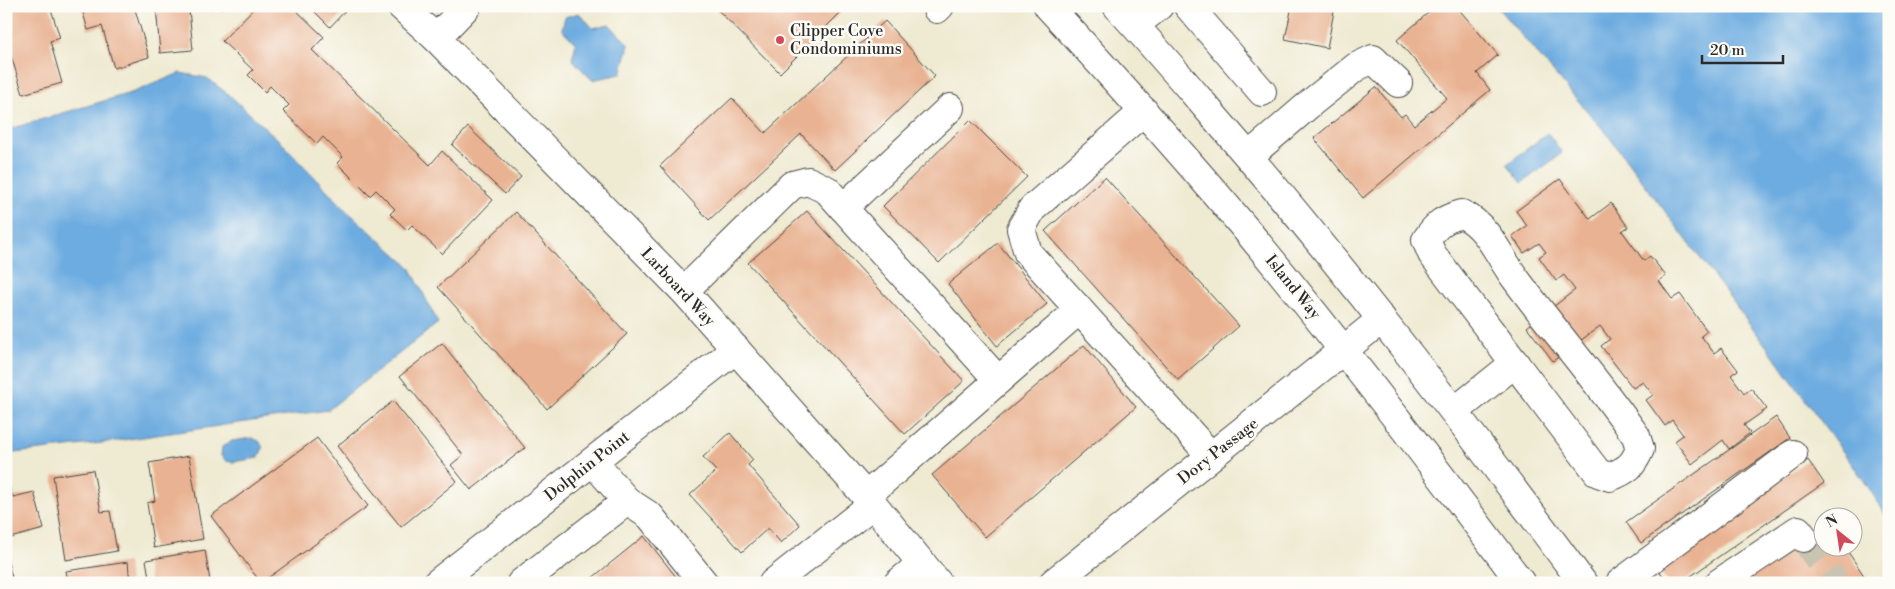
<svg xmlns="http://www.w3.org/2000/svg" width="1895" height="589" viewBox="0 0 1895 589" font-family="'Libre Bodoni',serif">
  <rect width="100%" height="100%" fill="#fdfcf7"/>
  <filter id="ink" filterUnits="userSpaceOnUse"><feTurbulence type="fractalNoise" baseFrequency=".02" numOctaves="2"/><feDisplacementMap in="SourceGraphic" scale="10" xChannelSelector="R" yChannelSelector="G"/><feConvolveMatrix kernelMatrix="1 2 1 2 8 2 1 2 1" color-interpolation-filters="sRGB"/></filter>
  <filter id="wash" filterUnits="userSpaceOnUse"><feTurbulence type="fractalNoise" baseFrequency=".0096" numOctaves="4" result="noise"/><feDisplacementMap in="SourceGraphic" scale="20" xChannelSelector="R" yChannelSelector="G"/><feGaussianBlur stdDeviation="1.12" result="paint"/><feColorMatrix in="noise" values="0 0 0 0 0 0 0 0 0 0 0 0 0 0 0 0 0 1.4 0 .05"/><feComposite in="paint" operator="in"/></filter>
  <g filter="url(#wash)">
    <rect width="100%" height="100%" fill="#efead2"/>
    <g fill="#6dace0" stroke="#4c6c86">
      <polygon points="1496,6 1889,6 1889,520 1867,485 1773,355 1607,134"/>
      <polygon points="579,13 593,28 609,24 629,45 621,74 592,80 572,59 576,44 562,29 565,17"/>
      <polygon points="180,73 207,78 228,94 281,142 347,211 410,267 438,323 328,410 102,443 6,454 6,130 134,92"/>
      <polygon points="1548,133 1562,153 1522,183 1507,164"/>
      <polygon points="252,438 259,441 263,448 258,458 232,462 226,461 221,456 222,447 232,441"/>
    </g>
    <g id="blocks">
      <g fill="#e9b393">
        <polygon points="21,6 50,6 60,38 50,41 62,83 23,94 6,40 6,11"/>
        <polygon points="81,6 134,6 149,57 114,68 102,26 88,30"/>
        <polygon points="156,6 222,6 223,8 189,10 193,50 160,53"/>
        <polygon points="256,6 292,6 324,37 312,50 430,165 442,151 493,200 442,254 412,225 407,230 390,214 395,209 376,190 370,196 337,163 343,157 323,137 317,144 283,111 289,105 270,86 265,92 248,75 253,70 222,41"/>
        <polygon points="309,6 343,6 346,10 330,27"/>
        <polygon points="714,6 847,6 780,73"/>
        <polygon points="1292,6 1335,6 1327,48 1285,39"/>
        <polygon points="1436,6 1456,6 1498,55 1477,73 1490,90 1363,198 1314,138 1376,87 1401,117 1405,114 1414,125 1447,98 1397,40"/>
        <polygon points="885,21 935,76 835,170 801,134 709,220 660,166 732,98 765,133"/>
        <polygon points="970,120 1027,177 939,263 883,206"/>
        <polygon points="468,127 521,177 505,194 452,145"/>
        <polygon points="1105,177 1239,326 1178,380 1045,231"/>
        <polygon points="1560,179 1590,219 1611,203 1628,227 1622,231 1644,261 1650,256 1666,276 1659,281 1672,299 1680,294 1707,331 1701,336 1714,353 1721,348 1738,370 1731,375 1744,393 1751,388 1767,409 1744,425 1750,433 1729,449 1723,440 1692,464 1675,441 1683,435 1672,420 1665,426 1646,400 1653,395 1643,382 1633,388 1601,346 1610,339 1600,326 1553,361 1527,327 1575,290 1564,275 1556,281 1539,257 1546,252 1539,243 1524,253 1512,236 1527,226 1516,211"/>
        <polygon points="807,211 964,381 905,434 748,263"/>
        <polygon points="516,212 627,334 547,409 438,287"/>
        <polygon points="998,243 1047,304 997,346 948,284"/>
        <polygon points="442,343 525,448 471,490 451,465 463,455 400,376"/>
        <polygon points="1084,345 1136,407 985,537 932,475"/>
        <polygon points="393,401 457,481 401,527 337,446"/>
        <polygon points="1776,417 1790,438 1641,543 1626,522"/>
        <polygon points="730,433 753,460 748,465 800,525 781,543 768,528 742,552 690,495 716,471 703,457"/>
        <polygon points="317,438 368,506 261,583 211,516"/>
        <polygon points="189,456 203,539 154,548 147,503 155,501 149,463"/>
        <polygon points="1808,460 1824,483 1681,583 1668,583 1656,566"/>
        <polygon points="93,470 101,512 110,511 117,551 66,560 53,476"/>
        <polygon points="6,476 13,497 34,492 44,529 6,539"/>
        <polygon points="1822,526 1822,546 1844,546 1869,583 1738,583"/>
        <polygon points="644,536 681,583 586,583"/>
        <polygon points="205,550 210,581 200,583 150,583 146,560"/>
        <polygon points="7,557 12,578 6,580 6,558"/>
        <polygon points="128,562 130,583 68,583 66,571"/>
      </g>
    </g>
  </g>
  <g filter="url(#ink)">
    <use href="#blocks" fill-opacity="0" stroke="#484844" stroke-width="1"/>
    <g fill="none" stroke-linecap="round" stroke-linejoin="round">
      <polyline stroke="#c8c4b1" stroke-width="28" stroke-dasharray="28 14" stroke-linecap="butt" points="1804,538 1835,583"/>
      <defs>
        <g id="minor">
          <polyline points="401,6 436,38 684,291 873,504 938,583"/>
          <path d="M 1048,6 C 1115,79 1181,152 1244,227 C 1340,343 1431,462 1521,583"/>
          <path d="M 1117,6 C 1147,39 1176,72 1205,106 C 1338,259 1462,420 1583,583"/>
          <polyline points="1188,6 1262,92"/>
          <polyline points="937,9 940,6"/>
          <polyline points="1135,25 1159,6"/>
          <polyline points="436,38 467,6"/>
          <polyline points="1144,111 1032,209 1021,229 1028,253 1211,456"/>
          <polyline points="1249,156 1312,102 1356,67 1373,59 1398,83"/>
          <polyline points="843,208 950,108"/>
          <path d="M 1462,214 C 1489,227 1498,255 1515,278 C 1554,331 1598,381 1636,436 L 1640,449 C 1633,466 1627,470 1610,477 L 1598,473 L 1432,254 L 1426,240 C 1437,224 1443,219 1462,214 Z"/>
          <polyline points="684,291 792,185 808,181 827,190 998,380"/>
          <polyline points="1455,411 1515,363"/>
          <polyline points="866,496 1079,310"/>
          <polyline points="627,501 650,516 704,583"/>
          <polyline points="437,583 736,349"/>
          <polyline points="521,583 627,501 593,462"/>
          <polyline points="773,583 873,504"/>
          <polyline points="898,583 922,563"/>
          <polyline points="1053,583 1382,319"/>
          <polyline points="1620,583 1793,454"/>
          <polyline points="1719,583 1798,530 1804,538"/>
        </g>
      </defs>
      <use href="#minor" stroke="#484844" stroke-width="30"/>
      <use href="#minor" stroke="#fff" stroke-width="28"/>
    </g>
  </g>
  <circle fill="#d1495b" stroke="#fdfcf7" stroke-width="2" cx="780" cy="40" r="5"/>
  <g text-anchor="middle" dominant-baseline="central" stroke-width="5" stroke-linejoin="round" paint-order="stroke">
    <g font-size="16" fill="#2b2b2b" stroke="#fdfcf7" text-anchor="start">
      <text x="790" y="31">Clipper Cove<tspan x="790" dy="18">Condominiums</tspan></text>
    </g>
    <g font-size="16" fill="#2b2b2b" stroke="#fdfcf7">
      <text transform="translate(678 287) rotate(47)">Larboard Way</text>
      <text transform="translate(1293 287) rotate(51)">Island Way</text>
      <text transform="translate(1218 451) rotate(-38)">Dory Passage</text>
      <text transform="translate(587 466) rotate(-38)">Dolphin Point</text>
    </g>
  </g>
  <rect width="1895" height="589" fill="none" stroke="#fdfcf7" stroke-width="25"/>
  <g transform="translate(1838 532) rotate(330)"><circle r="24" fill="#fdfcf7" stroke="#a9a8a5"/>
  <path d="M0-4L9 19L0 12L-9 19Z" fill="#d1495b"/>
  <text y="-8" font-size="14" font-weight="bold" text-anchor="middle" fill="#2b2b2b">N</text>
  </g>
  <path d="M1702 55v8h81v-8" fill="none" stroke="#2b2b2b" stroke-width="2.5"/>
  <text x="1710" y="55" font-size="15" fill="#2b2b2b" stroke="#fdfcf7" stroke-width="4" paint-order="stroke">20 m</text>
</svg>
